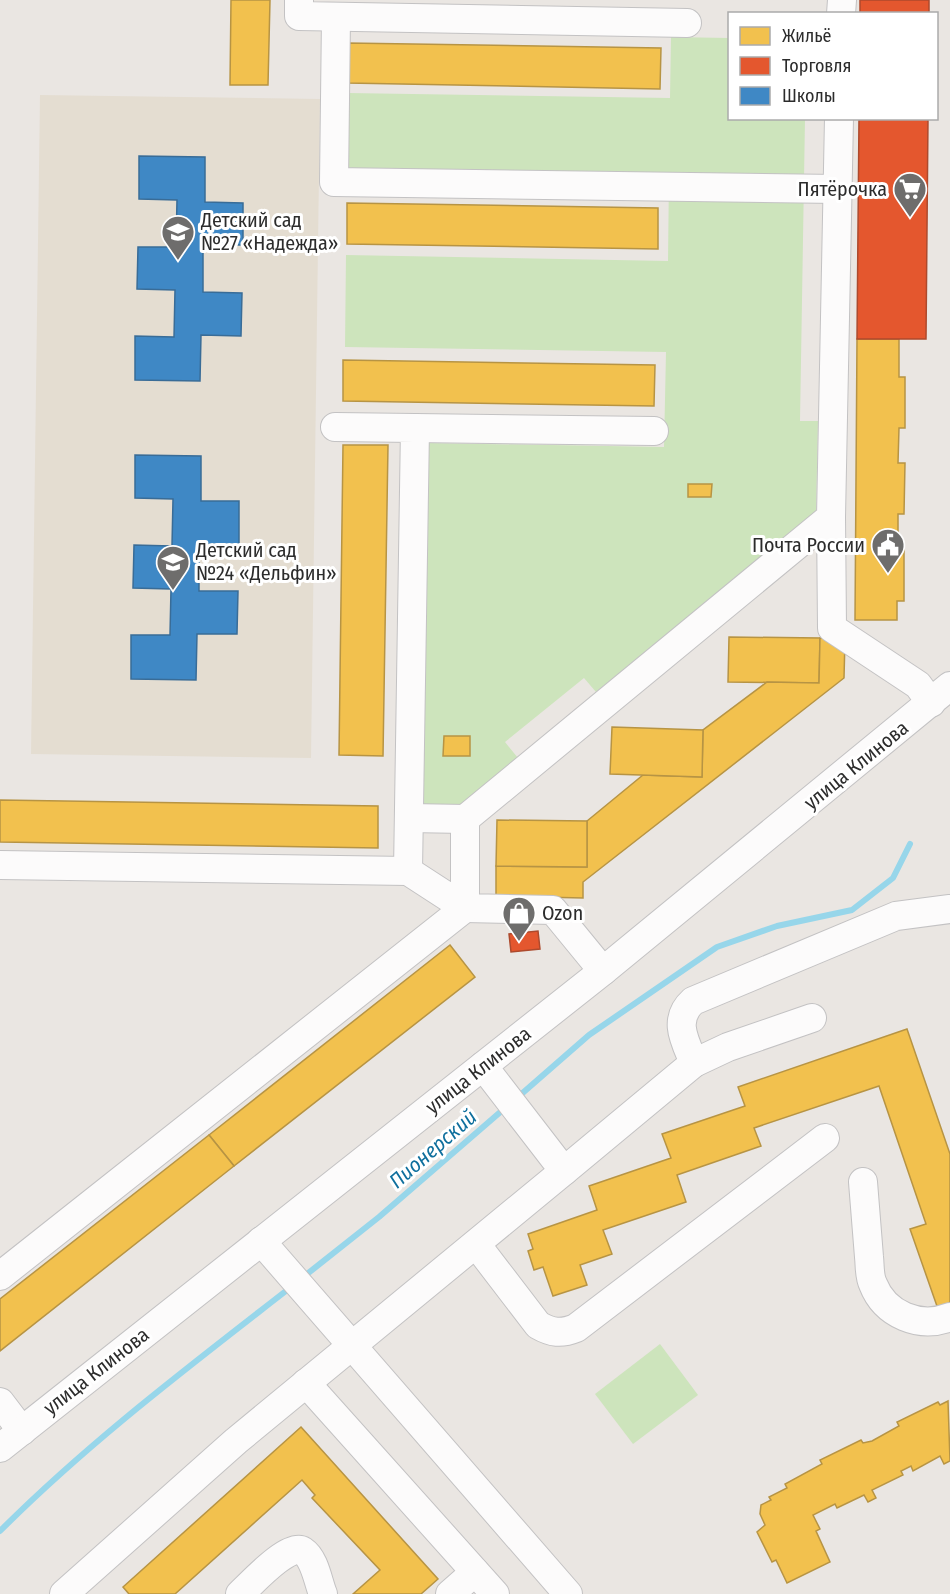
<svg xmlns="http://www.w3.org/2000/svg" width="950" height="1594" viewBox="0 0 950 1594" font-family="'Fira Sans Condensed',sans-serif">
  <rect width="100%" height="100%" fill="#eae6e2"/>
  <polygon fill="#e4ddd1" points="40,95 320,99 311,758 31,754"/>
  <g fill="#cde4bc">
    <polygon points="671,37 729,38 730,118 805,119 800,421 818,421 816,513 596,692 584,678 505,742 518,758 457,808 421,807 427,443 664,447 666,352 345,347 346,255 668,261 669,174 346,168 347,93 670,98"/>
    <polygon points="660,1344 698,1395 633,1444 595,1394"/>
  </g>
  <g fill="#f2c14e" stroke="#b79444" stroke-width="1.5">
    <polygon points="231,0 270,0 268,85 230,85"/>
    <polygon points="347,43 661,48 660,89 347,83"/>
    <polygon points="347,203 658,208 658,249 347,244"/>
    <polygon points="857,339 899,339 899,377 905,377 905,428 899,428 898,463 905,463 904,514 898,514 898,550 904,550 904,601 897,601 897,620 855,620"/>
    <polygon points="343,360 655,365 654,406 343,401"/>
    <polygon points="343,445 388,445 383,756 339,755"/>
    <polygon points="688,484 712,484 711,497 688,497"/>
    <polygon points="729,637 820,638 819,683 728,682"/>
    <polygon points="820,638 845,639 844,678 583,882 583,898 496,896 496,866 587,867 587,821 643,775 702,777 703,730 767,682 819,683"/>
    <polygon points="612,727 703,730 702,777 610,774"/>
    <polygon points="444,736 470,736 470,756 443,756"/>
    <polygon points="0,800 378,806 378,848 0,842"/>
    <polygon points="497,820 587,821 587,867 496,866"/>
    <polygon points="450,945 475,977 234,1166 209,1135"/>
    <polygon points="907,1029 950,1154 950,1304 938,1309 910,1229 926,1224 879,1086 754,1128 761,1146 677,1175 686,1202 603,1230 612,1254 580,1265 587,1285 553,1296 543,1267 534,1270 528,1251 533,1249 528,1234 597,1210 589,1186 671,1158 662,1134 745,1106 738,1087"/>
    <polygon points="209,1135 234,1166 0,1351 0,1299"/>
    <polygon points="948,1401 950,1461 944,1464 940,1456 913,1471 911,1466 901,1471 903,1475 872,1490 876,1498 868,1502 864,1495 837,1508 835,1504 813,1515 820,1529 816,1531 830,1562 787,1583 776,1560 772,1562 757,1532 765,1525 760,1514 761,1505 771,1500 769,1497 787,1488 785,1484 822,1464 820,1460 861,1440 863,1443 872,1441 899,1426 897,1422 938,1402 940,1405"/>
    <polygon points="301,1427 438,1579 421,1594 353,1594 380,1570 312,1498 315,1495 302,1480 175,1594 129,1594 123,1587"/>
  </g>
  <g fill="#e4572e" stroke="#ad4a2d" stroke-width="1.5">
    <rect x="860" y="0" width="69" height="14"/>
    <polygon points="859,118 928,118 926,339 857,339"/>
    <polygon points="538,931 540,949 511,952 509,934"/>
  </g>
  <g fill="#3f88c5" stroke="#396c97" stroke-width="1.5">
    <polygon points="139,156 205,157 205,202 243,203 243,245 203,245 203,292 242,293 241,336 201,335 200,381 135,380 135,336 174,337 175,290 137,289 138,247 176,247 177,200 139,199"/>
    <polygon points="135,455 201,456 201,501 239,501 239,544 199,544 199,591 238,591 237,634 197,634 196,680 131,679 131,635 170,635 171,589 133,588 134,545 172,546 173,499 135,498"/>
  </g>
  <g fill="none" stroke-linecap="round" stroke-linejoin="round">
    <g stroke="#97d6ea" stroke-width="6">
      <polyline points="518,1097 589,1035 717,947 777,926 852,910 893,878 910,844"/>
      <polyline points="302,1278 379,1217 505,1108"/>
      <path d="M 0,1531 C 90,1441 191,1365 291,1287"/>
    </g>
    <defs>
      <g id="minor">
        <polyline points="299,0 299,16 687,23"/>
        <polyline points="841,14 842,0"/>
        <polyline points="336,17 334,182 838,189"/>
        <polyline points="335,427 415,428 408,871"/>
        <polyline points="415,428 654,431"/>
        <polyline points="831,517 832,628 918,685 931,703"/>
        <polyline points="409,818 465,819 831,517 839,118"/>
        <polyline points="465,819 465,908 553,910 603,971"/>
        <polyline points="0,865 408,871 465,908 0,1276"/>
        <path d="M 694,1063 C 685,1041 672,1020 693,1001 L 896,916 L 950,909"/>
        <polyline points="564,1171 694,1063 728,1047 812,1018"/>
        <path d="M 863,1182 C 865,1207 867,1232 869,1257 C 870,1265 869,1276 873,1284 C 885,1315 920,1329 950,1317"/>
        <polyline points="261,1241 568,1594"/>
        <path d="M 476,1244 L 538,1325 C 552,1333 561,1334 576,1328 L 825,1138"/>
        <polyline points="306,1383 495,1594"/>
        <polyline points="0,1402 22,1431"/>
        <polyline points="0,1448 603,971 950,686"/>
        <polyline points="64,1594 236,1441 564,1171 483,1066"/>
        <path d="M 240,1594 C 251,1584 289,1542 303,1551 C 315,1559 318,1582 323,1594"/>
        <polyline points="450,1594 475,1572"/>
      </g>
    </defs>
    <use href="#minor" stroke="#c3c2c3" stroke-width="30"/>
    <use href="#minor" stroke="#fcfbfb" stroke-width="28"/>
  </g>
  <defs>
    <symbol id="supermarket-pin" viewBox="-11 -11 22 30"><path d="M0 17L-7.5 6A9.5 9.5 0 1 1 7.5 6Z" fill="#6e6d6c" stroke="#fff"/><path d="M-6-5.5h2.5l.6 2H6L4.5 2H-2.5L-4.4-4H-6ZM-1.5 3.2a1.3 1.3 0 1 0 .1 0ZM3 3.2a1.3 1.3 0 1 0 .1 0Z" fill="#fff"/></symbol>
    <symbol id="school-pin" viewBox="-11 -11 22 30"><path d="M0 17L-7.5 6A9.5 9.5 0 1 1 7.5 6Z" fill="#6e6d6c" stroke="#fff"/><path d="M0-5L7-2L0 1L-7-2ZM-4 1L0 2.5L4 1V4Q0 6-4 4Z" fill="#fff"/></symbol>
    <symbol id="civic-pin" viewBox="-11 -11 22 30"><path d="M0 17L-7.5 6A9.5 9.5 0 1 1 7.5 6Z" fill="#6e6d6c" stroke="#fff"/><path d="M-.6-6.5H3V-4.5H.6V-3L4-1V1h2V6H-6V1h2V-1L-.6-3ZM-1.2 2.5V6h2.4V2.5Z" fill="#fff"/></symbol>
    <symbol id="shop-pin" viewBox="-11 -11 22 30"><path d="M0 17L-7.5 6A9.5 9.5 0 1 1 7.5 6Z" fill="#6e6d6c" stroke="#fff"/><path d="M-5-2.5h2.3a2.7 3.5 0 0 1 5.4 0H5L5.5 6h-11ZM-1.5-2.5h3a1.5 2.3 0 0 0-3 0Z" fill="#fff"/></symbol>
  </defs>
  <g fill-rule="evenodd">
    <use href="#supermarket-pin" x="891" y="170" width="38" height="52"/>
    <use href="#school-pin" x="159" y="213" width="38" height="52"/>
    <use href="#civic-pin" x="869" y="526" width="38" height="52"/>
    <use href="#school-pin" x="154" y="543" width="38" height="52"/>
    <use href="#shop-pin" x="500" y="894" width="38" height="52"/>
  </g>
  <g text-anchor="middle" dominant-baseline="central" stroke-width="6" stroke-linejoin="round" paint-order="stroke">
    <g font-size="20" fill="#2c2c2c" stroke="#fff" text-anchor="start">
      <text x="887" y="189" text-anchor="end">Пятёрочка</text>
      <text x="201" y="220">Детский сад<tspan x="201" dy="23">№27 «Надежда»</tspan></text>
      <text x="865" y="545" text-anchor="end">Почта России</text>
      <text x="196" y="550">Детский сад<tspan x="196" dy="23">№24 «Дельфин»</tspan></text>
      <text x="542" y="913">Ozon</text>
    </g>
    <g font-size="20" fill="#2c2c2c" stroke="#fff">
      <text transform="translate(856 765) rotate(-39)">улица Клинова</text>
      <text transform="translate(478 1070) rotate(-38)">улица Клинова</text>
      <text transform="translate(96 1371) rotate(-38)">улица Клинова</text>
    </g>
    <g font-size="21" font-style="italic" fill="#0f6f9d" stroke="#fff">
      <text transform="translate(433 1149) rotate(-41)">Пионерский</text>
    </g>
  </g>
  <rect x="728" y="12" width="210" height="108" fill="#ffffff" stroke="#ababab" stroke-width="1.5"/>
  <rect x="740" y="27" width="30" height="18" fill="#f2c14e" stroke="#ababab" stroke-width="1.5"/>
  <text x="782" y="42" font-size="18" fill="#2c2c2c">Жильё</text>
  <rect x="740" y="57" width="30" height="18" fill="#e4572e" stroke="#ababab" stroke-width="1.5"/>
  <text x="782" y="72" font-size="18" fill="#2c2c2c">Торговля</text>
  <rect x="740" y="87" width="30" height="18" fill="#3f88c5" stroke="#ababab" stroke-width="1.5"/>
  <text x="782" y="102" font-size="18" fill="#2c2c2c">Школы</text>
</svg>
